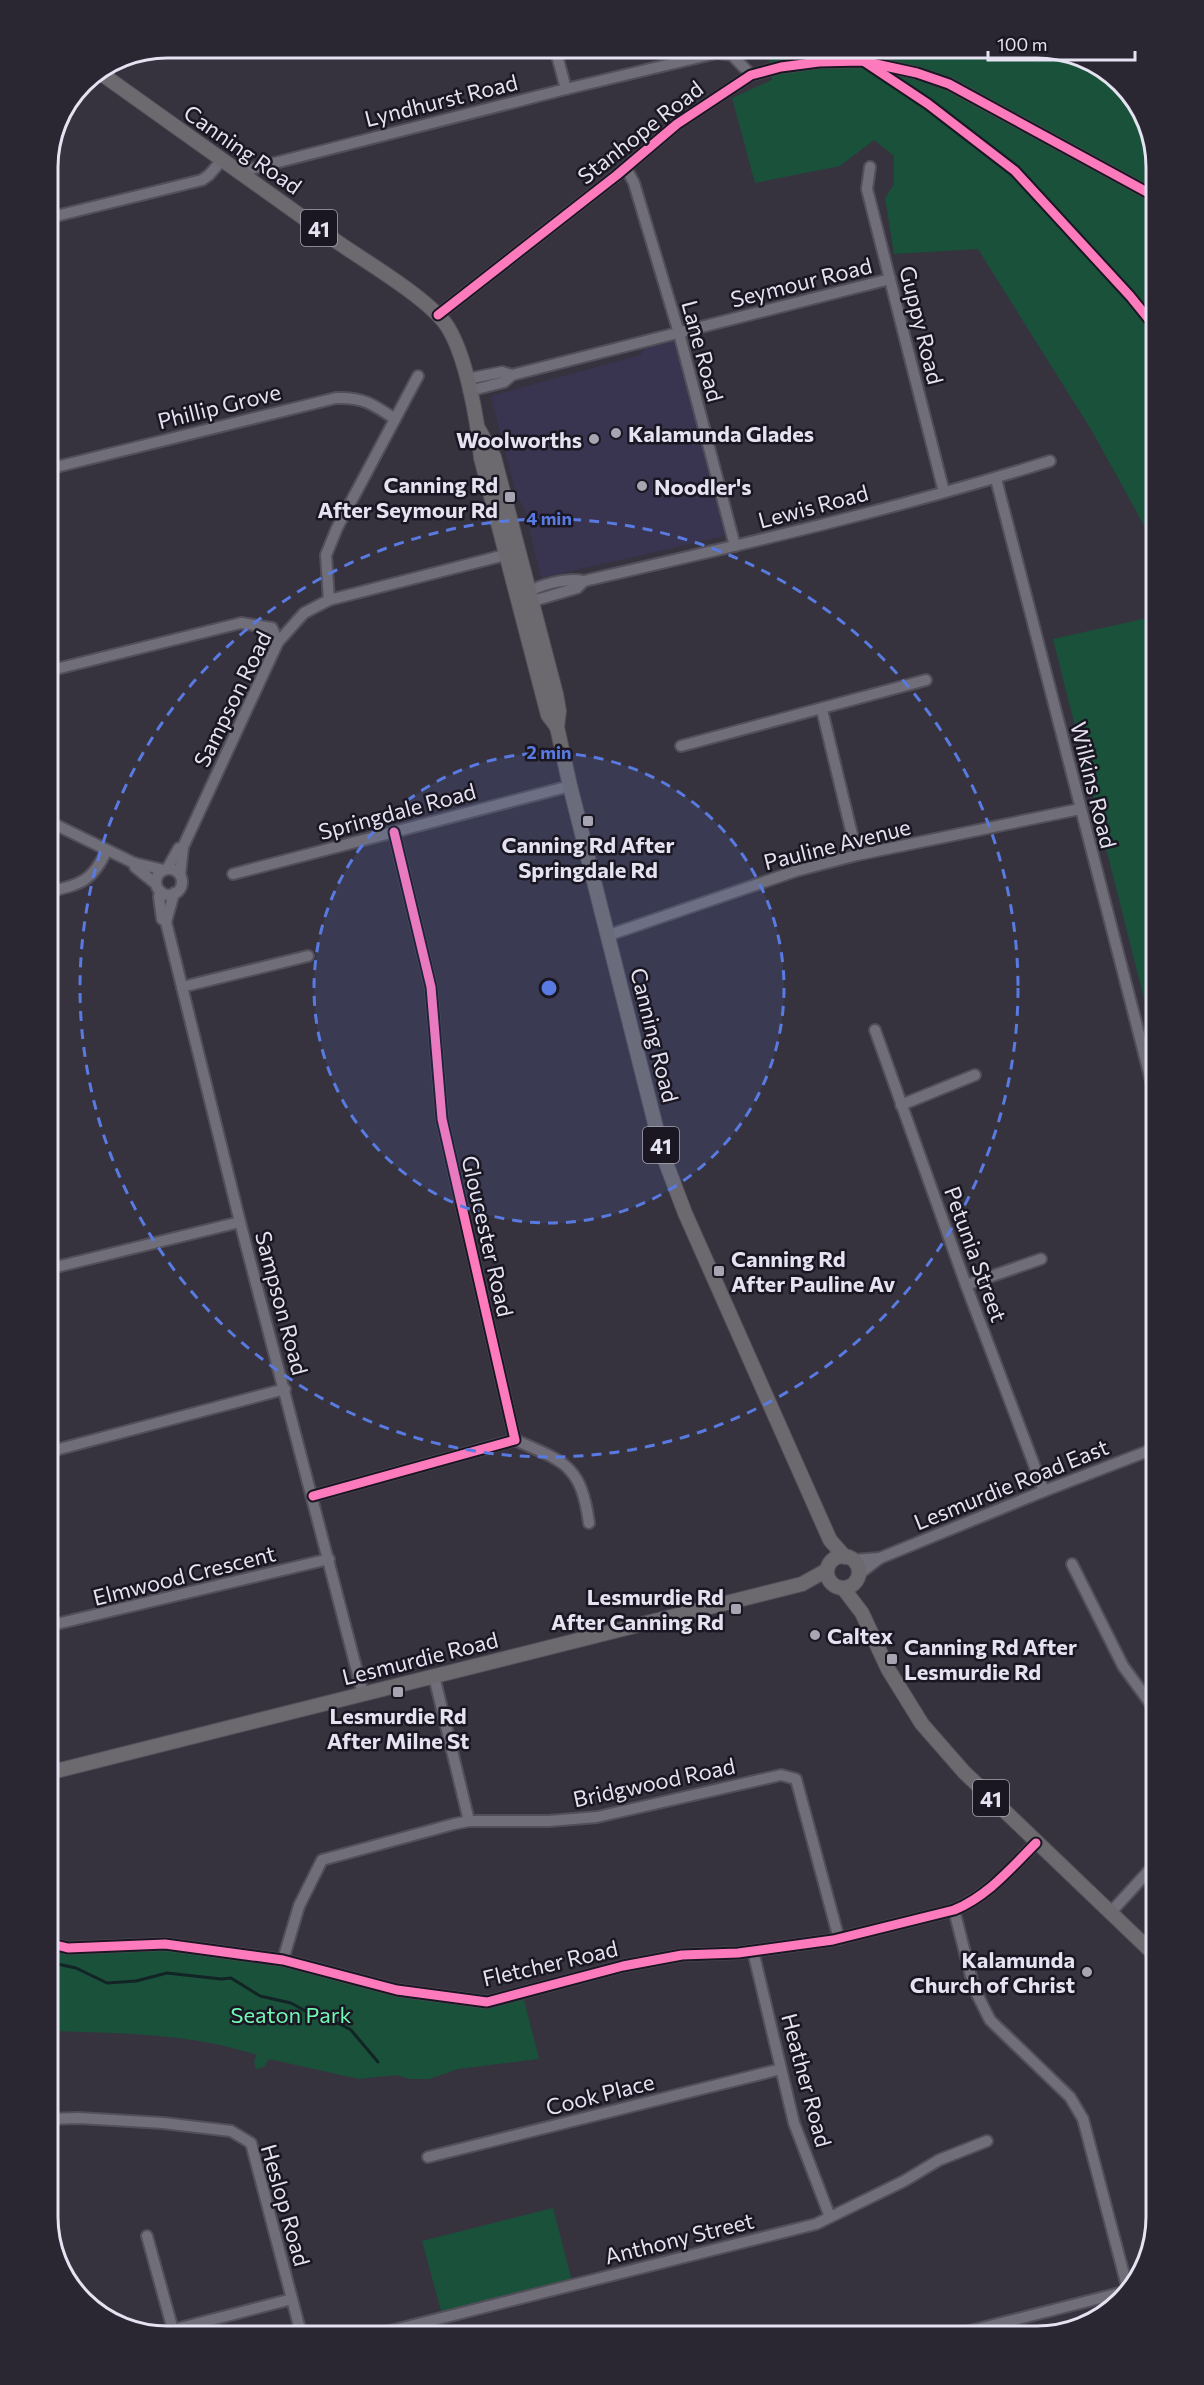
<svg xmlns="http://www.w3.org/2000/svg" width="1204" height="2385" viewBox="0 0 1204 2385" font-family="Commissioner,sans-serif">
  <rect width="100%" height="100%" fill="#36333f"/>
  <polygon fill="#39344f" points="675,338 725,536 541,578 525,511 516,494 491,396 640,355 647,346"/>
  <g fill="#19513a">
    <polygon points="762,48 1045,48 1109,72 1147,122 1156,167 1156,547 1092,431 978,249 894,254 885,198 894,184 894,156 874,140 840,166 755,183 732,98 772,80 768,53"/>
    <polygon points="1156,616 1156,1046 1053,639"/>
    <path d="M 48,1943 L 165,1944 L 283,1960 L 397,1990 L 487,2002 L 522,1992 L 539,2059 L 458,2069 L 429,2079 L 410,2079 L 396,2075 L 359,2079 L 269,2059 L 264,2067 L 256,2069 L 254,2061 L 257,2055 C 188,2033 120,2033 48,2031 Z"/>
    <polygon points="553,2208 573,2285 443,2318 422,2241"/>
  </g>
  <g fill="none" stroke-linecap="round" stroke-linejoin="round">
    <polyline stroke="#132426" stroke-width="3" points="48,1962 76,1968 107,1983 136,1981 167,1973 221,1979 231,1978 260,1996 291,2003 309,2013 340,2024 351,2030 378,2062"/>
    <defs>
      <g id="minor">
        <polyline points="555,48 566,89"/>
        <polyline points="870,167 867,189 944,492"/>
        <polyline points="626,168 634,183 679,333 735,546"/>
        <polyline points="239,172 566,89 717,53 732,55 751,75"/>
        <polyline points="48,218 202,180 209,175 222,160"/>
        <polyline points="438,315 617,175 677,124 751,75 781,67 819,62 862,61 917,73 949,84 1156,197"/>
        <polyline points="467,379 502,372 512,375"/>
        <polyline points="469,391 504,382 512,375 890,279"/>
        <path d="M 48,469 L 336,398 C 363,397 373,404 395,419"/>
        <polyline points="996,479 1156,1100"/>
        <path d="M 523,595 C 538,585 567,577 584,581 C 740,545 898,509 1050,461"/>
        <polyline points="329,600 326,555 337,528 418,376"/>
        <polyline points="526,600 533,601 577,588 584,581"/>
        <polyline points="48,671 241,623 272,628 278,642"/>
        <polyline points="822,710 857,855"/>
        <polyline points="681,746 926,680"/>
        <polyline points="48,821 134,863 164,870"/>
        <polyline points="134,863 135,867 156,884"/>
        <polyline points="167,869 179,848 183,847 278,642 304,613 329,600 513,553"/>
        <circle cx="169" cy="882" r="13"/>
        <polyline points="233,874 570,786"/>
        <polyline points="180,875 183,847"/>
        <polyline points="160,891 159,897 162,919 166,922 240,1222 363,1694"/>
        <path d="M 48,892 C 81,884 92,882 107,850"/>
        <polyline points="166,922 174,893"/>
        <polyline points="609,935 796,871 857,855 1080,809"/>
        <polyline points="182,987 308,956"/>
        <polyline points="875,1030 966,1285 1044,1491"/>
        <polyline points="901,1105 975,1075"/>
        <polyline points="48,1269 240,1222"/>
        <polyline points="966,1285 1041,1259"/>
        <path d="M 515,1440 C 565,1462 581,1465 589,1523"/>
        <polyline points="48,1452 285,1389"/>
        <polyline points="313,1496 515,1440 442,1119 431,987 394,832"/>
        <polyline points="853,1560 880,1558 1044,1491 1156,1448"/>
        <polyline points="1072,1564 1123,1666 1156,1711"/>
        <polyline points="859,1574 880,1558"/>
        <polyline points="48,1626 329,1559"/>
        <polyline points="434,1676 469,1821"/>
        <polyline points="954,1910 974,1988 990,2020 1070,2097 1083,2119 1128,2290"/>
        <polyline points="1111,1912 1156,1863"/>
        <path d="M 48,1943 L 68,1948 L 165,1944 L 283,1960 L 397,1990 L 487,2002 L 623,1966 L 682,1955 L 738,1953 L 833,1940 L 954,1910 C 988,1896 1011,1868 1036,1843"/>
        <polyline points="753,1951 794,2123 830,2217"/>
        <polyline points="283,1960 299,1906 322,1860 454,1824 469,1821 549,1821 597,1817 781,1775 796,1779 839,1939"/>
        <polyline points="48,2119 79,2118 163,2123 231,2131 251,2143 302,2337"/>
        <polyline points="428,2157 781,2069"/>
        <polyline points="147,2236 173,2330"/>
        <polyline points="153,2335 292,2299"/>
        <polyline points="366,2337 816,2224 904,2181 939,2160 987,2141"/>
        <polyline points="946,2337 1128,2291"/>
      </g>
      <g id="major">
        <path d="M 99,72 C 178,129 257,185 336,241 C 366,262 423,295 445,323 C 466,352 478,422 481,458 L 548,715 L 557,727"/>
        <polyline points="479,430 494,457 556,694 559,711 557,727 570,786 663,1155 685,1213 830,1540 845,1557"/>
        <circle cx="843" cy="1572" r="16"/>
        <polyline points="843,1588 862,1613 888,1669 922,1724 964,1772 1156,1956"/>
        <polyline points="48,1773 802,1584 827,1570"/>
      </g>
    </defs>
    <use href="#minor" stroke="#524f5a" stroke-width="14"/>
    <use href="#major" stroke="#524f5a" stroke-width="16"/>
    <use href="#minor" stroke="#706e78" stroke-width="10"/>
    <use href="#major" stroke="#6d6a6f" stroke-width="14"/>
    <defs>
      <g id="cycleway">
        <polyline points="844,48 928,104 1015,171 1130,296 1156,328"/>
        <polyline points="438,315 617,175 677,124 751,75 781,67 819,62 862,61 917,73 949,84 1156,197"/>
        <polyline points="313,1496 515,1440 442,1119 431,987 394,832"/>
        <path d="M 48,1943 L 68,1948 L 165,1944 L 283,1960 L 397,1990 L 487,2002 L 623,1966 L 682,1955 L 738,1953 L 833,1940 L 954,1910 C 988,1896 1011,1868 1036,1843"/>
      </g>
    </defs>
    <use href="#cycleway" stroke="#1a1722" stroke-width="13"/>
    <use href="#cycleway" stroke="#fd7abc" stroke-width="9"/>
  </g>
  <circle cx="549" cy="988" r="235" fill="#597ae0" fill-opacity=".12"/>
  <g fill="none" stroke="#597ae0" stroke-width="3" stroke-dasharray="10 8">
    <circle cx="549" cy="988" r="235"/>
    <circle cx="549" cy="988" r="469"/>
  </g>
  <g fill="#a8a5b3" stroke="#1a1722" stroke-width="2">
    <circle cx="616" cy="433" r="6"/>
    <circle cx="594" cy="439" r="6"/>
    <circle cx="642" cy="486" r="6"/>
    <rect x="504" y="491" width="12" height="12" rx="3"/>
    <rect x="582" y="815" width="12" height="12" rx="3"/>
    <rect x="713" y="1265" width="12" height="12" rx="3"/>
    <rect x="730" y="1603" width="12" height="12" rx="3"/>
    <circle cx="815" cy="1635" r="6"/>
    <rect x="886" y="1653" width="12" height="12" rx="3"/>
    <rect x="392" y="1686" width="12" height="12" rx="3"/>
    <circle cx="1087" cy="1972" r="6"/>
  </g>
  <g text-anchor="middle" dominant-baseline="central" stroke-width="5" stroke-linejoin="round" paint-order="stroke">
    <g fill="#1a1722" stroke="#a8a5b3" stroke-width="1.5">
      <rect x="301" y="210" width="36" height="36" rx="4.5"/>
      <rect x="643" y="1127" width="36" height="36" rx="4.5"/>
      <rect x="973" y="1780" width="36" height="36" rx="4.5"/>
    </g>
    <g font-size="21" font-weight="bold" fill="#e5e2f1">
      <text x="319" y="228">41</text>
      <text x="661" y="1145">41</text>
      <text x="991" y="1798">41</text>
    </g>
    <g font-size="22" fill="#e5e2f1" stroke="#1a1722">
      <text transform="translate(441 100) rotate(-14)">Lyndhurst Road</text>
      <text transform="translate(640 132) rotate(-38)">Stanhope Road</text>
      <text transform="translate(243 149) rotate(35)">Canning Road</text>
      <text transform="translate(801 282) rotate(-14)">Seymour Road</text>
      <text transform="translate(922 325) rotate(76)">Guppy Road</text>
      <text transform="translate(703 351) rotate(75)">Lane Road</text>
      <text transform="translate(219 406) rotate(-14)">Phillip Grove</text>
      <text transform="translate(813 506) rotate(-15)">Lewis Road</text>
      <text transform="translate(232 699) rotate(-64)">Sampson Road</text>
      <text transform="translate(1094 785) rotate(76)">Wilkins Road</text>
      <text transform="translate(397 811) rotate(-15)">Springdale Road</text>
      <text transform="translate(837 844) rotate(-14)">Pauline Avenue</text>
      <text transform="translate(655 1035) rotate(76)">Canning Road</text>
      <text transform="translate(488 1236) rotate(77)">Gloucester Road</text>
      <text transform="translate(976 1254) rotate(70)">Petunia Street</text>
      <text transform="translate(282 1303) rotate(75)">Sampson Road</text>
      <text transform="translate(1011 1484) rotate(-22)">Lesmurdie Road East</text>
      <text transform="translate(184 1575) rotate(-14)">Elmwood Crescent</text>
      <text transform="translate(420 1658) rotate(-14)">Lesmurdie Road</text>
      <text transform="translate(654 1782) rotate(-12)">Bridgwood Road</text>
      <text transform="translate(550 1963) rotate(-13)">Fletcher Road</text>
      <text transform="translate(807 2080) rotate(75)">Heather Road</text>
      <text transform="translate(600 2094) rotate(-14)">Cook Place</text>
      <text transform="translate(286 2205) rotate(74)">Heslop Road</text>
      <text transform="translate(679 2238) rotate(-14)">Anthony Street</text>
    </g>
    <g font-size="22" font-weight="bold" fill="#e5e2f1" stroke="#1a1722" text-anchor="start">
      <text x="628" y="433">Kalamunda Glades</text>
      <text x="582" y="439" text-anchor="end">Woolworths</text>
      <text x="498" y="484" text-anchor="end">Canning Rd<tspan x="498" dy="25">After Seymour Rd</tspan></text>
      <text x="654" y="486">Noodler's</text>
      <text x="588" y="844" text-anchor="middle">Canning Rd After<tspan x="588" dy="25">Springdale Rd</tspan></text>
      <text x="731" y="1258">Canning Rd<tspan x="731" dy="25">After Pauline Av</tspan></text>
      <text x="724" y="1596" text-anchor="end">Lesmurdie Rd<tspan x="724" dy="25">After Canning Rd</tspan></text>
      <text x="827" y="1635">Caltex</text>
      <text x="904" y="1646">Canning Rd After<tspan x="904" dy="25">Lesmurdie Rd</tspan></text>
      <text x="398" y="1715" text-anchor="middle">Lesmurdie Rd<tspan x="398" dy="25">After Milne St</tspan></text>
      <text x="1075" y="1959" text-anchor="end">Kalamunda<tspan x="1075" dy="25">Church of Christ</tspan></text>
    </g>
    <g font-size="22" fill="#72f8b6" stroke="#1a1722">
      <text x="291" y="2014">Seaton Park</text>
    </g>
  </g>
  <path d="M0 0H1204V2385H0ZM167 58H1037A109 109 0 0 1 1146 167V2217A109 109 0 0 1 1037 2326H167A109 109 0 0 1 58 2217V167A109 109 0 0 1 167 58Z" fill="#2a2733" fill-rule="evenodd"/>
  <path fill="none" stroke="#e5e2f1" stroke-width="3" d="M167 58H1037A109 109 0 0 1 1146 167V2217A109 109 0 0 1 1037 2326H167A109 109 0 0 1 58 2217V167A109 109 0 0 1 167 58Z"/>
  <circle cx="549" cy="988" r="9" fill="#597ae0" stroke="#1a1722" stroke-width="3"/>
  <g font-size="18" text-anchor="middle" font-weight="bold" fill="#597ae0" stroke="#1a1722" stroke-width="5" stroke-linejoin="round" paint-order="stroke">
    <text x="549" y="525">4 min</text>
    <text x="549" y="759">2 min</text>
  </g>
  <path d="M988 51v9h147v-9" fill="none" stroke="#e5e2f1" stroke-width="3"/>
  <text x="997" y="51" font-size="18" fill="#e5e2f1" stroke="#1a1722" stroke-width="4.5" paint-order="stroke">100 m</text>
</svg>
